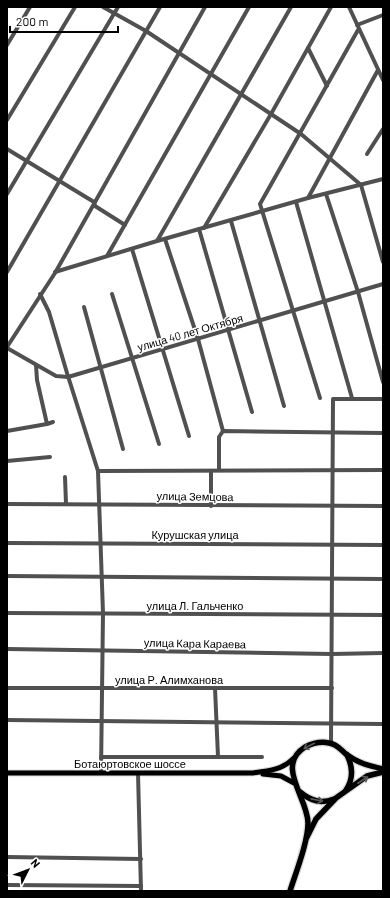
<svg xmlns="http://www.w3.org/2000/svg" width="390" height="898" viewBox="0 0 390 898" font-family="Barlow,sans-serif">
  <rect width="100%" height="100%" fill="#fff"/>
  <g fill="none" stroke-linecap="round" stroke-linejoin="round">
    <defs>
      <g id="major">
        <path d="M 7,773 L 252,773 C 269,771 282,770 294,758"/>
        <polyline points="263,774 281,776 294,783"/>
      </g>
      <g id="highway">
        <path d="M 346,790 C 354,778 353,767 347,755"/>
        <path d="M 300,792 C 311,801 321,804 334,799"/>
        <polyline points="307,837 316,819 336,798 367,776 383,772"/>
        <path d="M 290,891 C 296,872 308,842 308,823 C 308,798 275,766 305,747 C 313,743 320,741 329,743 C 337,744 341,750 346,754 C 357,763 370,766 383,769"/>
      </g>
    </defs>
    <use href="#major" stroke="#dbdbdb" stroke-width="7"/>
    <use href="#highway" stroke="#dbdbdb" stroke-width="8"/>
    <g stroke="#505050" stroke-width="4">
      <polyline points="103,7 146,31 301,134 361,185 383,262"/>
      <polyline points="349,7 383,80"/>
      <polyline points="357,25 383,15"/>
      <polyline points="7,45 30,7"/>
      <polyline points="308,48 327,86"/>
      <polyline points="7,120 75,7"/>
      <polyline points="7,149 94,202 95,206 125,225"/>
      <polyline points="367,154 383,129"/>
      <polyline points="7,194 118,7"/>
      <polyline points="326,194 358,292 383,382"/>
      <polyline points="308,198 378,70"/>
      <polyline points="296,202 352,398"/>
      <polyline points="231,221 284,406"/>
      <polyline points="204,228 271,114 331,7"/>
      <polyline points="199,229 252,412"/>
      <polyline points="165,239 198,339 223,431"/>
      <polyline points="157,241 291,7"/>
      <polyline points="132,249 189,436"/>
      <polyline points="107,256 249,7"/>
      <polyline points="7,272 160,7"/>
      <polyline points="55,272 157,241 308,198 383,179"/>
      <polyline points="40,294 49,312 67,373 98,471 103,613 101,773"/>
      <polyline points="112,294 159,444"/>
      <polyline points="84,307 123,449"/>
      <polyline points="7,347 55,273 205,7"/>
      <polyline points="7,348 56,376 68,377 383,284"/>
      <polyline points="36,365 37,380 47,424 53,422"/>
      <polyline points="320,398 260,204 358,30"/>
      <polyline points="7,431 47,424"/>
      <polyline points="7,461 50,457"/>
      <polyline points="219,470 219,437 223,431 383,433"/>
      <polyline points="98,471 383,470"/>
      <polyline points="65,477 66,504"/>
      <polyline points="7,504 383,506"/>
      <polyline points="211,506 211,471"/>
      <polyline points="7,543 383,545"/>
      <polyline points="7,576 383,579"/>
      <polyline points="7,613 383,615"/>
      <polyline points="7,649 332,654 383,653"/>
      <polyline points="7,688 332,688"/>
      <polyline points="215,688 218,757"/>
      <polyline points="7,720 383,724"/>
      <polyline points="331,743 333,399 383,399"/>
      <polyline points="101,757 262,757"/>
      <polyline points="138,773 141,891"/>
      <polyline points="7,857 141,859"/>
      <polyline points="7,885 141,886"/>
    </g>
    <use href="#major" stroke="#000" stroke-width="5"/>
    <use href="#highway" stroke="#000" stroke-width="5.5"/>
  </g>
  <defs><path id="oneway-shaft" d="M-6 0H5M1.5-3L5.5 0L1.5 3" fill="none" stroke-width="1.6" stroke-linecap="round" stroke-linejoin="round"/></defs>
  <g stroke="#595959">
    <use href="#oneway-shaft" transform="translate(309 746) rotate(153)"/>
    <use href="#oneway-shaft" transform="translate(363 780) rotate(-33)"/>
    <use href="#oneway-shaft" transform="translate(317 800) rotate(11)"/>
  </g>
  <g text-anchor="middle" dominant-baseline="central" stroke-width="3" stroke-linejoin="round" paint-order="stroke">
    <g font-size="11" fill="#000" stroke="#fff">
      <text transform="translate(190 332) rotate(-16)">улица 40 лет Октября</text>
      <text transform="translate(195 496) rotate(1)">улица Земцова</text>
      <text x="195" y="534">Курушская улица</text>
      <text x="195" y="605">улица Л. Гальченко</text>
      <text transform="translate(195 643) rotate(1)">улица Кара Караева</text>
      <text x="169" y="679">улица Р. Алимханова</text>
      <text x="130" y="763">Ботаюртовское шоссе</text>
    </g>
  </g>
  <rect width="390" height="898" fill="none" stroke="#000000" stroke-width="16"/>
  <g transform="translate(28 870) rotate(48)" stroke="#ffffff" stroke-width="3" paint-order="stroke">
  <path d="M0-3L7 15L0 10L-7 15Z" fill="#000000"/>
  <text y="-6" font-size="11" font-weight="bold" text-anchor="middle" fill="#000000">N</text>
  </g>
  <path d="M10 26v6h108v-6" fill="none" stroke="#000000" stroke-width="2"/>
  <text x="16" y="26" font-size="12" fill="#000000" stroke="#ffffff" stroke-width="3" paint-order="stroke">200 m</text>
</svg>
